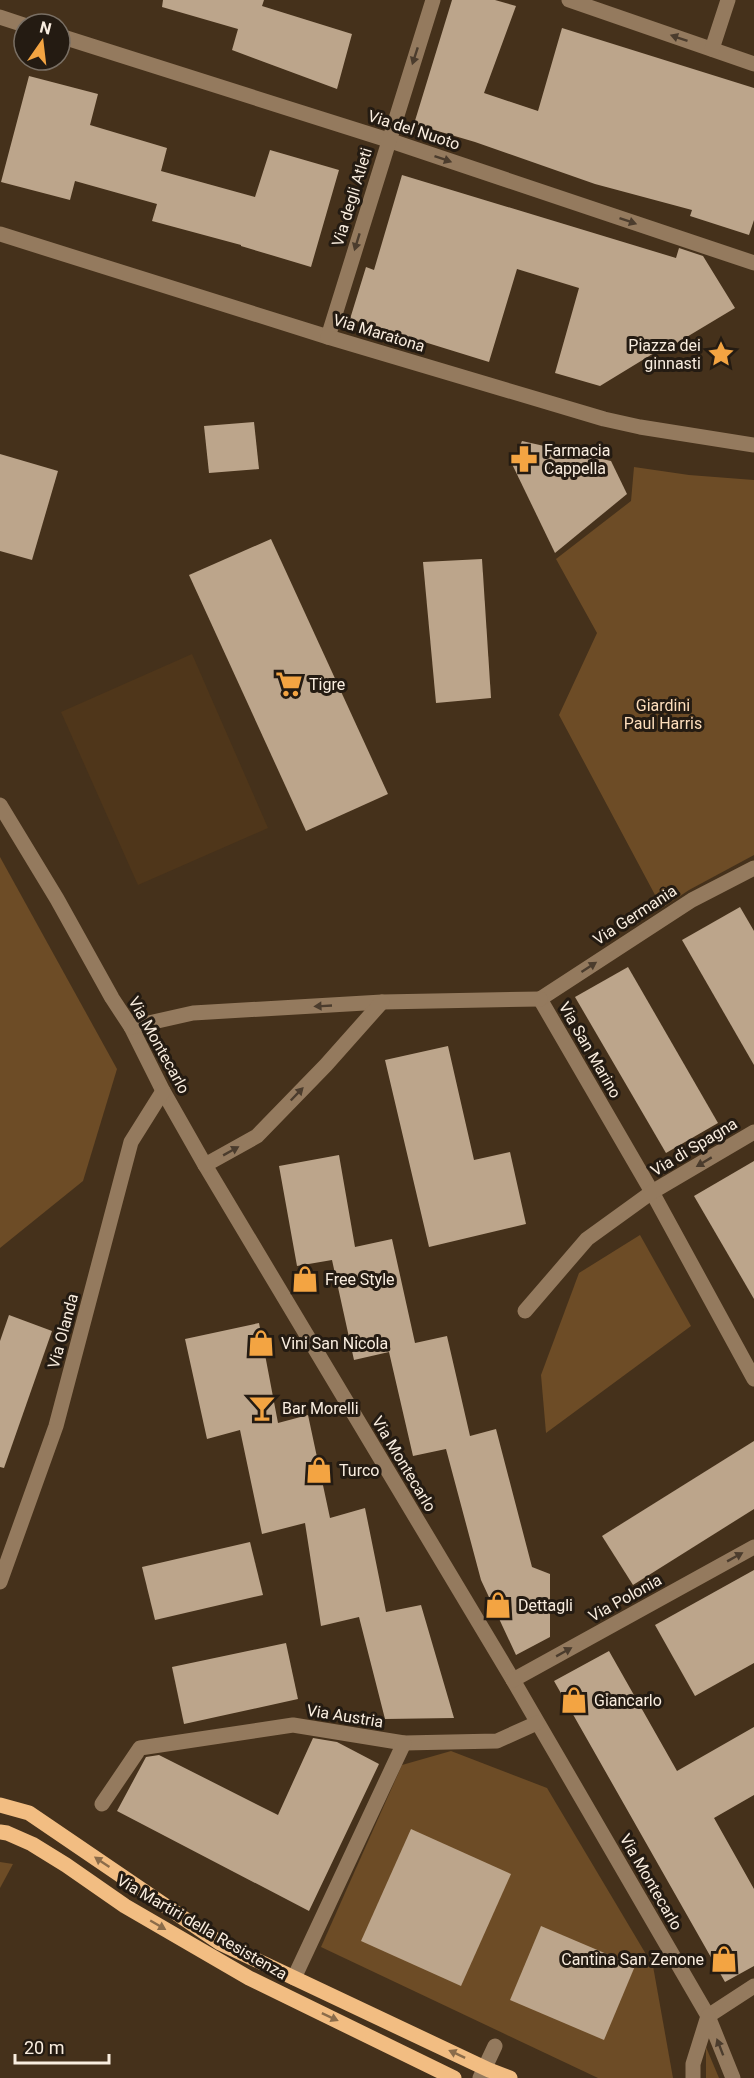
<svg xmlns="http://www.w3.org/2000/svg" width="754" height="2078" viewBox="0 0 754 2078" font-family="Roboto,sans-serif">
  <rect width="100%" height="100%" fill="#45311b"/>
  <polygon fill="#4f361a" points="192,654 268,828 138,885 61,712"/>
  <g fill="#6d4c26">
    <polygon points="634,467 689,475 754,480 754,855 689,890 662,908 559,715 597,633 556,559 631,501"/>
    <polygon points="0,857 117,1069 83,1181 0,1248"/>
    <polygon points="640,1235 691,1326 546,1433 541,1375 579,1273"/>
    <polygon points="451,1751 547,1788 653,1966 673,2078 598,2078 321,1947 402,1765"/>
    <polygon points="0,1862 13,1864 0,1888"/>
    <polygon points="706,2047 719,2078 706,2078"/>
  </g>
  <g fill="#bca58b">
    <polygon points="163,0 264,0 262,6 352,34 337,89 232,50 238,29 162,7"/>
    <polygon points="452,0 495,0 516,6 484,93 538,111 562,28 754,88 754,220 749,235 690,216 692,210 595,184 475,142 414,124"/>
    <polygon points="29,76 98,94 90,125 167,148 161,171 255,197 270,150 339,170 311,267 241,246 241,245 152,221 157,204 75,181 70,200 1,182"/>
    <polygon points="402,175 676,258 679,248 703,256 735,308 660,353 659,350 600,386 555,373 579,288 517,269 489,362 350,319 366,267 374,270"/>
    <polygon points="254,422 259,469 209,473 204,426"/>
    <polygon points="522,441 611,461 627,494 555,553 512,464"/>
    <polygon points="0,454 58,471 32,560 0,551"/>
    <polygon points="271,539 388,794 306,831 189,575"/>
    <polygon points="482,559 491,698 436,703 423,562"/>
    <polygon points="740,907 754,931 754,1065 682,940"/>
    <polygon points="628,967 718,1123 666,1153 575,997"/>
    <polygon points="448,1046 474,1160 510,1152 526,1224 429,1247 385,1060"/>
    <polygon points="339,1155 355,1247 392,1239 415,1343 447,1336 470,1436 496,1429 532,1567 550,1574 550,1637 516,1655 481,1580 446,1449 413,1456 389,1352 354,1360 332,1260 297,1266 279,1166"/>
    <polygon points="754,1161 754,1299 694,1196"/>
    <polygon points="9,1315 52,1331 4,1468 0,1467 0,1341"/>
    <polygon points="259,1323 278,1423 308,1415 330,1518 365,1508 386,1612 421,1605 454,1718 385,1719 359,1617 321,1626 305,1523 262,1534 240,1430 207,1439 185,1339"/>
    <polygon points="754,1441 754,1509 633,1585 602,1536"/>
    <polygon points="250,1542 263,1595 155,1620 142,1567"/>
    <polygon points="754,1570 754,1663 695,1696 655,1625"/>
    <polygon points="286,1643 298,1699 184,1724 172,1667"/>
    <polygon points="609,1651 677,1771 754,1727 754,1795 714,1818 754,1889 754,1966 725,1982 554,1681"/>
    <polygon points="313,1738 337,1742 379,1764 309,1911 117,1811 146,1757 159,1755 278,1815"/>
    <polygon points="411,1829 511,1874 461,1986 361,1941"/>
    <polygon points="541,1926 635,1966 604,2040 510,2000"/>
  </g>
  <g fill="none" stroke-linecap="round" stroke-linejoin="round">
    <g stroke="#947a5e" stroke-width="15">
      <polyline points="569,0 754,64"/>
      <polyline points="0,17 24,25"/>
      <polyline points="60,36 388,140 754,263"/>
      <polyline points="712,49 728,0"/>
      <polyline points="0,234 328,337 604,419 640,427 754,445"/>
      <polyline points="328,337 433,0"/>
      <polyline points="0,805 57,899 112,998 131,1027 163,1091 205,1165 513,1680 708,2016 733,2078"/>
      <polyline points="540,999 652,1192 754,1379"/>
      <polyline points="540,999 692,900 754,868"/>
      <polyline points="131,1027 193,1013 382,1002 540,999"/>
      <polyline points="205,1165 257,1136 326,1065 382,1002"/>
      <polyline points="525,1311 587,1239 652,1192 754,1132"/>
      <polyline points="0,1582 56,1426 131,1142 163,1091"/>
      <polyline points="513,1680 754,1547"/>
      <polyline points="102,1804 140,1748 293,1725 404,1743 497,1741 537,1723"/>
      <polyline points="294,1978 404,1743"/>
      <polyline points="708,2016 754,1986"/>
      <polyline points="480,2078 495,2046"/>
      <polyline points="693,2078 693,2064 708,2016"/>
    </g>
    <g stroke="#f2bd82" stroke-width="15">
      <polyline points="0,1805 29,1813 220,1943 489,2070 510,2078"/>
      <polyline points="0,1832 7,1833 32,1844 66,1865 125,1906 249,1978 454,2078"/>
    </g>
  </g>
  <defs><path id="oneway-solid" d="M-6-.8H1V-3.2L6.5 0L1 3.2V.8H-6Z" transform="scale(1.5)"/></defs>
  <g fill="#4b3c2d">
    <use href="#oneway-solid" transform="translate(679 38) rotate(-161)"/>
    <use href="#oneway-solid" transform="translate(415 56) rotate(108)"/>
    <use href="#oneway-solid" transform="translate(443 159) rotate(19)"/>
    <use href="#oneway-solid" transform="translate(628 221) rotate(19)"/>
    <use href="#oneway-solid" transform="translate(357 242) rotate(107)"/>
    <use href="#oneway-solid" transform="translate(589 967) rotate(-33)"/>
    <use href="#oneway-solid" transform="translate(323 1006) rotate(177)"/>
    <use href="#oneway-solid" transform="translate(297 1094) rotate(-46)"/>
    <use href="#oneway-solid" transform="translate(231 1151) rotate(-29)"/>
    <use href="#oneway-solid" transform="translate(704 1162) rotate(149)"/>
    <use href="#oneway-solid" transform="translate(735 1557) rotate(-29)"/>
    <use href="#oneway-solid" transform="translate(564 1652) rotate(-29)"/>
    <use href="#oneway-solid" transform="translate(720 2047) rotate(-111)"/>
  </g>
  <g fill="#8b6c4a">
    <use href="#oneway-solid" transform="translate(102 1862) rotate(-146)"/>
    <use href="#oneway-solid" transform="translate(158 1925) rotate(30)"/>
    <use href="#oneway-solid" transform="translate(330 2017) rotate(25)"/>
    <use href="#oneway-solid" transform="translate(457 2054) rotate(-155)"/>
  </g>
  <defs>
    <symbol id="sight-bare" viewBox="-9 -9 18 18"><path d="M0-6L1.8-2.2L6-1.7L2.9 1.2L3.7 5.4L0 3.3L-3.7 5.4L-2.9 1.2L-6-1.7L-1.8-2.2Z" fill="#f3a442" stroke="#241b12" stroke-width="2.5" paint-order="stroke"/></symbol>
    <symbol id="pharmacy-bare" viewBox="-9 -9 18 18"><path d="M-2-6h4v4h4v4h-4v4h-4v-4h-4v-4h4Z" fill="#f3a442" stroke="#241b12" stroke-width="2.5" paint-order="stroke"/></symbol>
    <symbol id="supermarket-bare" viewBox="-9 -9 18 18"><path d="M-6-5.5h2.5l.6 2H6L4.5 2H-2.5L-4.4-4H-6ZM-1.5 3.2a1.3 1.3 0 1 0 .1 0ZM3 3.2a1.3 1.3 0 1 0 .1 0Z" fill="#f3a442" stroke="#241b12" stroke-width="2.5" paint-order="stroke"/></symbol>
    <symbol id="shop-bare" viewBox="-9 -9 18 18"><path d="M-5-2.5h2.3a2.7 3.5 0 0 1 5.4 0H5L5.5 6h-11ZM-1.5-2.5h3a1.5 2.3 0 0 0-3 0Z" fill="#f3a442" stroke="#241b12" stroke-width="2.5" paint-order="stroke"/></symbol>
    <symbol id="bar-bare" viewBox="-9 -9 18 18"><path d="M-6-5H6L.8 .8V4.5H3.5V6h-7V4.5H-.8V.8Z" fill="#f3a442" stroke="#241b12" stroke-width="2.5" paint-order="stroke"/></symbol>
  </defs>
  <g fill-rule="evenodd">
    <use href="#sight-bare" x="702" y="335" width="38" height="38"/>
    <use href="#pharmacy-bare" x="505" y="440" width="38" height="38"/>
    <use href="#supermarket-bare" x="270" y="665" width="38" height="38"/>
    <use href="#shop-bare" x="286" y="1260" width="38" height="38"/>
    <use href="#shop-bare" x="242" y="1324" width="38" height="38"/>
    <use href="#bar-bare" x="243" y="1389" width="38" height="38"/>
    <use href="#shop-bare" x="300" y="1451" width="38" height="38"/>
    <use href="#shop-bare" x="479" y="1586" width="38" height="38"/>
    <use href="#shop-bare" x="555" y="1681" width="38" height="38"/>
    <use href="#shop-bare" x="705" y="1940" width="38" height="38"/>
  </g>
  <g text-anchor="middle" dominant-baseline="central" stroke-width="6" stroke-linejoin="round" paint-order="stroke">
    <g font-size="16" fill="#f9eddf" stroke="#241b12">
      <text transform="translate(414 130) rotate(18)">Via del Nuoto</text>
      <text transform="translate(352 197) rotate(-73)">Via degli Atleti</text>
      <text transform="translate(379 333) rotate(17)">Via Maratona</text>
      <text transform="translate(635 915) rotate(-33)">Via Germania</text>
      <text transform="translate(159 1045) rotate(61)">Via Montecarlo</text>
      <text transform="translate(590 1050) rotate(60)">Via San Marino</text>
      <text transform="translate(694 1147) rotate(-31)">Via di Spagna</text>
      <text transform="translate(63 1331) rotate(-75)">Via Olanda</text>
      <text transform="translate(404 1464) rotate(59)">Via Montecarlo</text>
      <text transform="translate(625 1598) rotate(-29)">Via Polonia</text>
      <text transform="translate(345 1716) rotate(9)">Via Austria</text>
      <text transform="translate(651 1882) rotate(60)">Via Montecarlo</text>
      <text transform="translate(202 1927) rotate(30)">Via Martiri della Resistenza</text>
    </g>
    <g font-size="16" fill="#f9eddf" stroke="#241b12" text-anchor="start">
      <text x="701" y="345" text-anchor="end">Piazza dei<tspan x="701" dy="18">ginnasti</tspan></text>
      <text x="544" y="450">Farmacia<tspan x="544" dy="18">Cappella</tspan></text>
      <text x="309" y="684">Tigre</text>
      <text x="325" y="1279">Free Style</text>
      <text x="281" y="1343">Vini San Nicola</text>
      <text x="282" y="1408">Bar Morelli</text>
      <text x="339" y="1470">Turco</text>
      <text x="518" y="1605">Dettagli</text>
      <text x="594" y="1700">Giancarlo</text>
      <text x="704" y="1959" text-anchor="end">Cantina San Zenone</text>
    </g>
    <g font-size="16" fill="#fedebc" stroke="#241b12">
      <text x="663" y="705">Giardini<tspan x="663" dy="18">Paul Harris</tspan></text>
    </g>
  </g>
  <g transform="translate(42 42) rotate(14)"><circle r="28" fill="#241b12" stroke="#796f64" stroke-width="1.5"/>
  <path d="M0-4.5L10 22L0 15L-10 22Z" fill="#f3a442"/>
  <text y="-9" font-size="16" font-weight="bold" text-anchor="middle" fill="#f9eddf">N</text>
  </g>
  <path d="M15 2054v9h94v-9" fill="none" stroke="#f9eddf" stroke-width="3"/>
  <text x="24" y="2054" font-size="18" fill="#f9eddf" stroke="#241b12" stroke-width="4.5" paint-order="stroke">20 m</text>
</svg>
